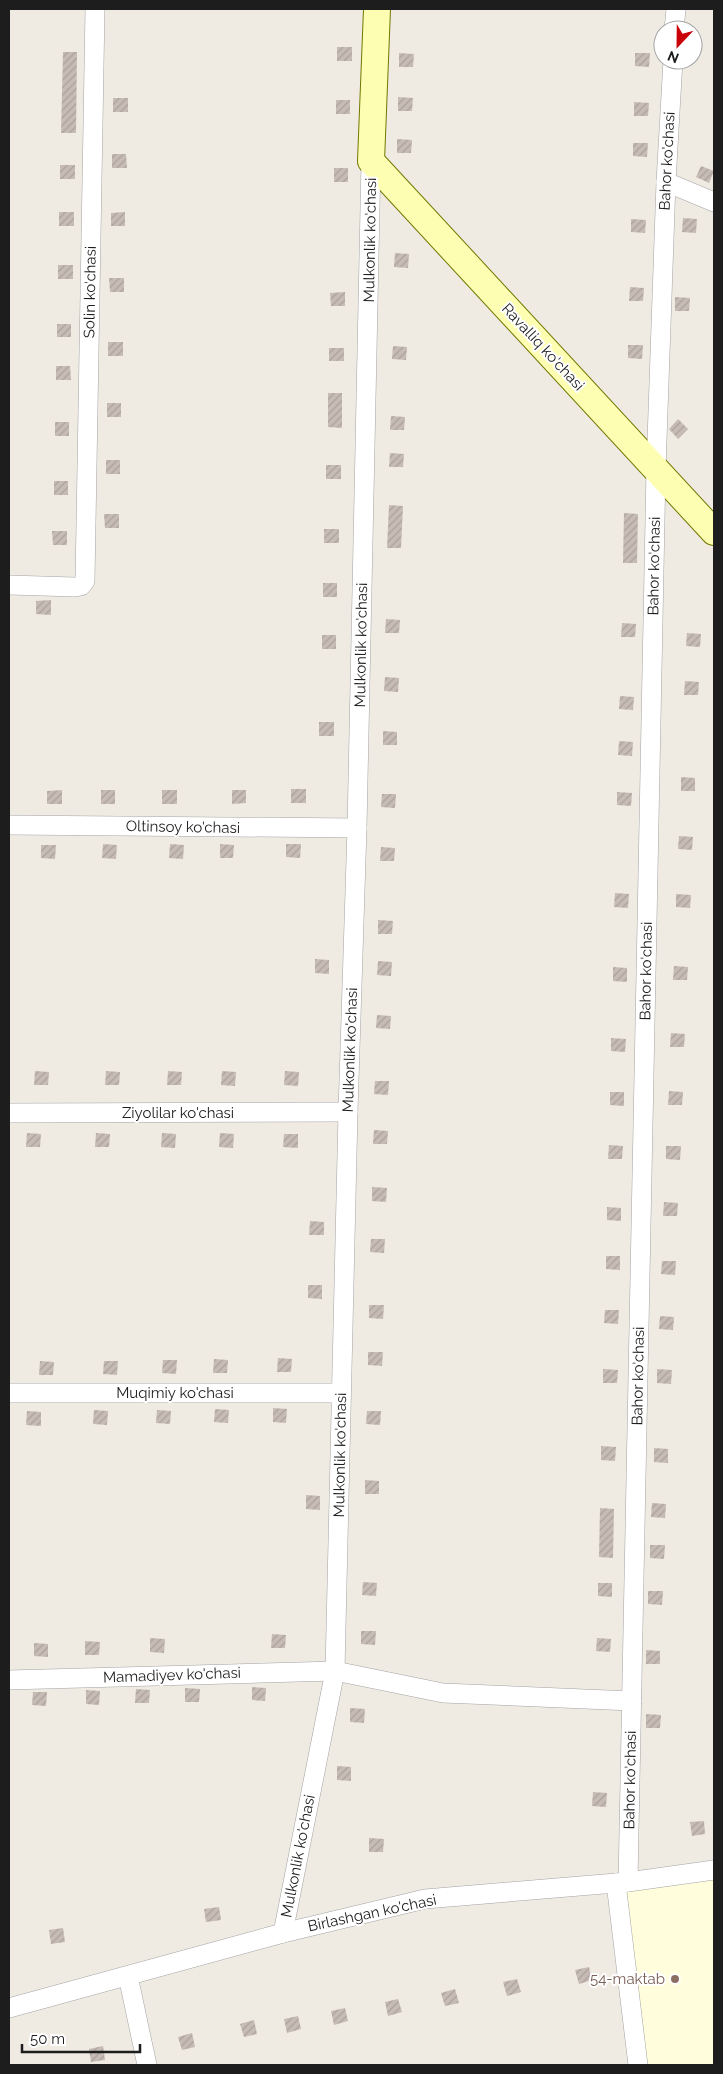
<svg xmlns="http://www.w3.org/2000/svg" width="723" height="2074" viewBox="0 0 723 2074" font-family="Raleway,sans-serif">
  <defs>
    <pattern id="building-hatch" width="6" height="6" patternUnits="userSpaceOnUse" patternTransform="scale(1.25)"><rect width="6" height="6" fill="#c7bcb5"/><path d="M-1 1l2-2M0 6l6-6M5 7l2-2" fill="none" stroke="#aaa19b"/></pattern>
  </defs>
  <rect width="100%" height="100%" fill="#efeae2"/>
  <polygon fill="#fffddb" points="714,1880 714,2065 646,2065 626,1892"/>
  <g fill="url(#building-hatch)">
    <rect x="337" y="47" width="15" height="14"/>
    <polygon points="63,52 77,52 76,133 61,133"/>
    <polygon points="399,53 414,54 413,67 399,67"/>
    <polygon points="635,53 650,53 649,67 635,66"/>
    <polygon points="398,97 413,98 412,111 398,111"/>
    <rect x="113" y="98" width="15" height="14"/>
    <rect x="336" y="100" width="14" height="14"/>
    <polygon points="634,102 649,103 648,116 634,116"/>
    <polygon points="397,139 412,140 411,153 397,153"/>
    <polygon points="633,143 648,143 647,157 633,156"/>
    <polygon points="112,154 126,154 127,168 112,168"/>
    <rect x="60" y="165" width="15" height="14"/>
    <polygon points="701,166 714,171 709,183 696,177"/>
    <rect x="334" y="168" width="14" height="14"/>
    <rect x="59" y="212" width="15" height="14"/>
    <polygon points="125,212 125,226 111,226 111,213"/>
    <polygon points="683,218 697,219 696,233 682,232"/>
    <polygon points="631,219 646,220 645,233 631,232"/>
    <polygon points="395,253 409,254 408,268 394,267"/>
    <rect x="58" y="265" width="15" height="14"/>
    <polygon points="109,278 124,278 124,292 110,292"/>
    <polygon points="630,287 644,288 643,301 629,301"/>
    <polygon points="345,292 345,306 331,306 330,293"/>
    <polygon points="675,297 690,298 689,311 675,311"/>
    <rect x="57" y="324" width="14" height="13"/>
    <rect x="108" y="342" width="15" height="14"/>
    <polygon points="628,345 643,345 642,359 628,358"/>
    <polygon points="393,346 407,347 406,360 392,359"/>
    <rect x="329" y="348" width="15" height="13"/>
    <polygon points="56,366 70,366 71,380 56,380"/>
    <polygon points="328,393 342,393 342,428 328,427"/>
    <rect x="107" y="403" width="14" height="14"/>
    <polygon points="391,416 405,417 404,430 390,430"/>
    <polygon points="678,419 688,429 678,439 669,429"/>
    <rect x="55" y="422" width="14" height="14"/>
    <polygon points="390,453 404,454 403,467 389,467"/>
    <rect x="106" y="460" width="14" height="14"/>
    <rect x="326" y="465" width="15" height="14"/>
    <rect x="54" y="481" width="14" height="14"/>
    <polygon points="389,505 403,506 401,548 387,548"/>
    <polygon points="624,513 638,514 637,563 623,563"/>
    <polygon points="104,514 119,514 119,528 105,528"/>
    <rect x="324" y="529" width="15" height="14"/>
    <polygon points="52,531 67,531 67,545 53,545"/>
    <rect x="323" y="583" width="14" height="14"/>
    <polygon points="51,600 51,615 36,614 36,601"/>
    <polygon points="386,619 400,620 399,633 385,633"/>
    <polygon points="622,623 636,624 635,637 621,637"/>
    <polygon points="687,633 701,634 700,647 686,646"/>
    <rect x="322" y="635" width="14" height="14"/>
    <polygon points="385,677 399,678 398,692 384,691"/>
    <polygon points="685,681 699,682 698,695 684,695"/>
    <polygon points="620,696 634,697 633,710 619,709"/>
    <rect x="319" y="722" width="15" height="14"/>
    <polygon points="383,731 397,732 397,745 383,745"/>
    <polygon points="619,741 633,742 632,756 618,755"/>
    <polygon points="681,777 695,778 695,791 681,791"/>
    <rect x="291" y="789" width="15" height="14"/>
    <polygon points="62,790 62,804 47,804 47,791"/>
    <rect x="101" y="790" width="14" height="14"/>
    <rect x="162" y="790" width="15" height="14"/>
    <polygon points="232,790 246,790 246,803 232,804"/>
    <polygon points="617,792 632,793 631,806 617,805"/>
    <polygon points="382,794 396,794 395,808 381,807"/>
    <polygon points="679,836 693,837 692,850 678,849"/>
    <polygon points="103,844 117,845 116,859 102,858"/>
    <polygon points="170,844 184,845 183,859 169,858"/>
    <polygon points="220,844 234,845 233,858 220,858"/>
    <polygon points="286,844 301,844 300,858 286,857"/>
    <polygon points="41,845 56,845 55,859 41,858"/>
    <polygon points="381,847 395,848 394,861 380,861"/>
    <polygon points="615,893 629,894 628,908 614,907"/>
    <polygon points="676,894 691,895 690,908 676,907"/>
    <polygon points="378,920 393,921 392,934 378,934"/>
    <polygon points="315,959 329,960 329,974 315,973"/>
    <polygon points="378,961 392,962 391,976 377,975"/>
    <polygon points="674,966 688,967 687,980 673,980"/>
    <polygon points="613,967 627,968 627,982 613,981"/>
    <polygon points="377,1015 391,1016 390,1029 376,1028"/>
    <polygon points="671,1033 685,1034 684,1047 670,1047"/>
    <polygon points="611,1038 626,1039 625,1052 611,1051"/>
    <polygon points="35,1071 49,1072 48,1085 34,1085"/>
    <polygon points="106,1071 120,1072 119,1085 105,1085"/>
    <polygon points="168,1071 182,1072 181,1085 167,1085"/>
    <polygon points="222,1071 236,1072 235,1086 221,1085"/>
    <polygon points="285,1071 299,1072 298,1086 284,1085"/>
    <polygon points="375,1081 389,1081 388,1095 374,1094"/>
    <polygon points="669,1091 683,1092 682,1105 668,1105"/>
    <polygon points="610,1092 624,1092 624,1106 610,1105"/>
    <polygon points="374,1130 388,1131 387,1144 373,1144"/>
    <polygon points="27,1133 41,1134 40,1147 26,1147"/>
    <polygon points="96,1133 110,1134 109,1147 95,1147"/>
    <polygon points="162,1133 176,1134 175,1148 161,1147"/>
    <polygon points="220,1133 234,1134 233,1148 219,1147"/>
    <polygon points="284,1134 298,1134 298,1148 283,1147"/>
    <polygon points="609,1145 623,1146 622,1159 608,1159"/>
    <polygon points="666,1146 681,1146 680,1160 666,1159"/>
    <polygon points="372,1187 387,1188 386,1202 372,1201"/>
    <polygon points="664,1202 678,1203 677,1216 663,1216"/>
    <polygon points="607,1207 621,1208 621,1221 607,1220"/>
    <polygon points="310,1221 324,1222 324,1235 309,1235"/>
    <polygon points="371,1239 385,1239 384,1253 370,1252"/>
    <polygon points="606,1256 620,1256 620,1270 606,1269"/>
    <polygon points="662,1261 676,1261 675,1275 661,1274"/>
    <polygon points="308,1285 322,1285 322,1299 308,1298"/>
    <polygon points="369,1305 384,1305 383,1319 369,1318"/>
    <polygon points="605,1310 619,1310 618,1324 604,1323"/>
    <polygon points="660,1316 674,1317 673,1330 659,1329"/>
    <polygon points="368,1352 383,1352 382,1366 368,1365"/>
    <polygon points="278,1358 292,1359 291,1372 277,1372"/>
    <polygon points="214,1359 228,1360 227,1373 213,1373"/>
    <polygon points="163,1360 177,1360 176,1374 162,1373"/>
    <polygon points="40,1361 54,1362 53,1375 39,1375"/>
    <polygon points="104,1361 118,1361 117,1375 103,1374"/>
    <polygon points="603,1369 618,1370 617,1383 603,1383"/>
    <polygon points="657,1369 672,1370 671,1384 657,1383"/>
    <polygon points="273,1408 287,1409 286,1423 273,1422"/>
    <polygon points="215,1409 229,1410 228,1423 214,1422"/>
    <polygon points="94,1410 108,1411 107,1425 93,1424"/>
    <polygon points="157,1410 171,1411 170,1424 156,1423"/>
    <polygon points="27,1411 41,1412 41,1426 26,1425"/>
    <polygon points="367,1411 381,1411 380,1425 366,1424"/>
    <polygon points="601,1446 616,1447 615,1461 601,1460"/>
    <polygon points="654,1448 668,1449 668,1463 654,1462"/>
    <polygon points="365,1480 379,1481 379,1494 365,1494"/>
    <polygon points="306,1495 320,1496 320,1510 306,1509"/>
    <polygon points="652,1503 666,1504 665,1518 651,1517"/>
    <polygon points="600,1508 614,1509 613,1558 599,1557"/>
    <polygon points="650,1545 665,1545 664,1559 650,1558"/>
    <polygon points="363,1582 377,1583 376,1596 362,1595"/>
    <polygon points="598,1583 612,1583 612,1597 598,1596"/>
    <polygon points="648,1591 663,1591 662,1605 648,1604"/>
    <polygon points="361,1631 376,1631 375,1645 361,1644"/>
    <polygon points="272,1634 286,1635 285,1648 271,1648"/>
    <polygon points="150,1638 165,1639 164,1653 150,1652"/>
    <polygon points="597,1638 611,1639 610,1652 596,1651"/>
    <polygon points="85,1641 100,1642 99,1655 85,1655"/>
    <polygon points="34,1643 48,1644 48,1657 34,1656"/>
    <polygon points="646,1650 660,1651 660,1664 646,1664"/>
    <polygon points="252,1687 266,1688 265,1701 252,1700"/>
    <polygon points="185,1688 200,1689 199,1702 185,1702"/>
    <polygon points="136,1689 150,1690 149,1703 135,1703"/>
    <polygon points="86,1690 100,1691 99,1705 86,1704"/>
    <polygon points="33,1692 47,1692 46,1706 32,1705"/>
    <polygon points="350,1708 365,1709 364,1723 350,1722"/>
    <polygon points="646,1714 661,1715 660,1728 646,1728"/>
    <polygon points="337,1766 351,1767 351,1781 337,1780"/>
    <polygon points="593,1792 607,1793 606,1807 592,1806"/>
    <polygon points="704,1821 705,1834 692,1836 690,1822"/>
    <polygon points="369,1838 384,1839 383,1852 369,1852"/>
    <polygon points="219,1907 221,1920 206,1922 204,1909"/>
    <polygon points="63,1928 65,1942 51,1944 49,1930"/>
    <polygon points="589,1967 592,1980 579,1984 575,1970"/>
    <polygon points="517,1979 521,1992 507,1996 503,1982"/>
    <polygon points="455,1989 459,2003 445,2006 441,1993"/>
    <polygon points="398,1999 402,2012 388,2016 385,2002"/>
    <polygon points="345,2008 348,2021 334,2025 331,2011"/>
    <polygon points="298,2016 301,2029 287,2033 284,2019"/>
    <polygon points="254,2020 257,2034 244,2037 240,2024"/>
    <polygon points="192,2033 195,2047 182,2050 178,2037"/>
    <polygon points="103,2046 105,2060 91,2062 89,2049"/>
  </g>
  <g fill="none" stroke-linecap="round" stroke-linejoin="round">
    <defs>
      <g id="street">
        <polyline points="674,30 676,9"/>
        <polyline points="666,182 714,202"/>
        <polyline points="9,585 75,587 81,586 85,581 95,9"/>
        <polyline points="9,825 357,828"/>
        <polyline points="9,1113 348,1112"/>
        <polyline points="9,1393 341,1393"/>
        <polyline points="9,1680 335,1671 443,1693 632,1701"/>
        <polyline points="628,1882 656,469 666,182 673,60"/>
        <polyline points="616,1883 638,2065"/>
        <polyline points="283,1933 335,1671 348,1112 357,828 371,161"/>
        <polyline points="128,1976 147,2065"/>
        <polyline points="9,2008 283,1933 425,1899 628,1882 714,1870"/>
      </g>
      <polyline id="secondary" points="377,9 371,161 714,532"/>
    </defs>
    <use href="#street" stroke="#a4a4a4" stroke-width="20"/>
    <use href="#secondary" stroke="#717800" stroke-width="28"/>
    <use href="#street" stroke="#fff" stroke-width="19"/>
    <use href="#secondary" stroke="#fdfeb1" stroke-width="26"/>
  </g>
  <circle fill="#8d6e63" stroke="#fff" stroke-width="2" cx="675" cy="1979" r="5"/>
  <g text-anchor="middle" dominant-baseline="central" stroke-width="4" stroke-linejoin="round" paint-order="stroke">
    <g font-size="15" fill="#1d1d1d" stroke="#fff">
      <text transform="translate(667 161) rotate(-87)">Bahor ko'chasi</text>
      <text transform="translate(370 240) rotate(-89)">Mulkonlik ko'chasi</text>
      <text transform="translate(90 292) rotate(-89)">Solin ko'chasi</text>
      <text transform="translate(543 347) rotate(47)">Ravalliq ko'chasi</text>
      <text transform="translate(654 566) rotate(-89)">Bahor ko'chasi</text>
      <text transform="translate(361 645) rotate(-89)">Mulkonlik ko'chasi</text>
      <text transform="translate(183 827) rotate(1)">Oltinsoy ko'chasi</text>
      <text transform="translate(646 971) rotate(-89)">Bahor ko'chasi</text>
      <text transform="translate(350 1050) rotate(-88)">Mulkonlik ko'chasi</text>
      <text x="178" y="1113">Ziyolilar ko'chasi</text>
      <text transform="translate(638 1376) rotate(-89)">Bahor ko'chasi</text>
      <text x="175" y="1393">Muqimiy ko'chasi</text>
      <text transform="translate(340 1455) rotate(-89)">Mulkonlik ko'chasi</text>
      <text transform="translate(172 1675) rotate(-2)">Mamadiyev ko'chasi</text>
      <text transform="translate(630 1780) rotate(-89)">Bahor ko'chasi</text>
      <text transform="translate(298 1856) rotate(-79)">Mulkonlik ko'chasi</text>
      <text transform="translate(372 1913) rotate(-12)">Birlashgan ko'chasi</text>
    </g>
    <g font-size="15" fill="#785e54" stroke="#fff" text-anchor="end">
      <text x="665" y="1979">54-maktab</text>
    </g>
  </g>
  <rect width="723" height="2074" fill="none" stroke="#1d1d1d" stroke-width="20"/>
  <g transform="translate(678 45) rotate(202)"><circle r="24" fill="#ffffff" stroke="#a5a5a5"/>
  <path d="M0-4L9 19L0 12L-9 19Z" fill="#ca0009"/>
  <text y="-8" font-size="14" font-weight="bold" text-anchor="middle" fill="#1d1d1d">N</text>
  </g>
  <path d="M22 2044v8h118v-8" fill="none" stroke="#1d1d1d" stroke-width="2.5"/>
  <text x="30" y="2044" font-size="15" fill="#1d1d1d" stroke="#ffffff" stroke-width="4" paint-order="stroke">50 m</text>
</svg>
